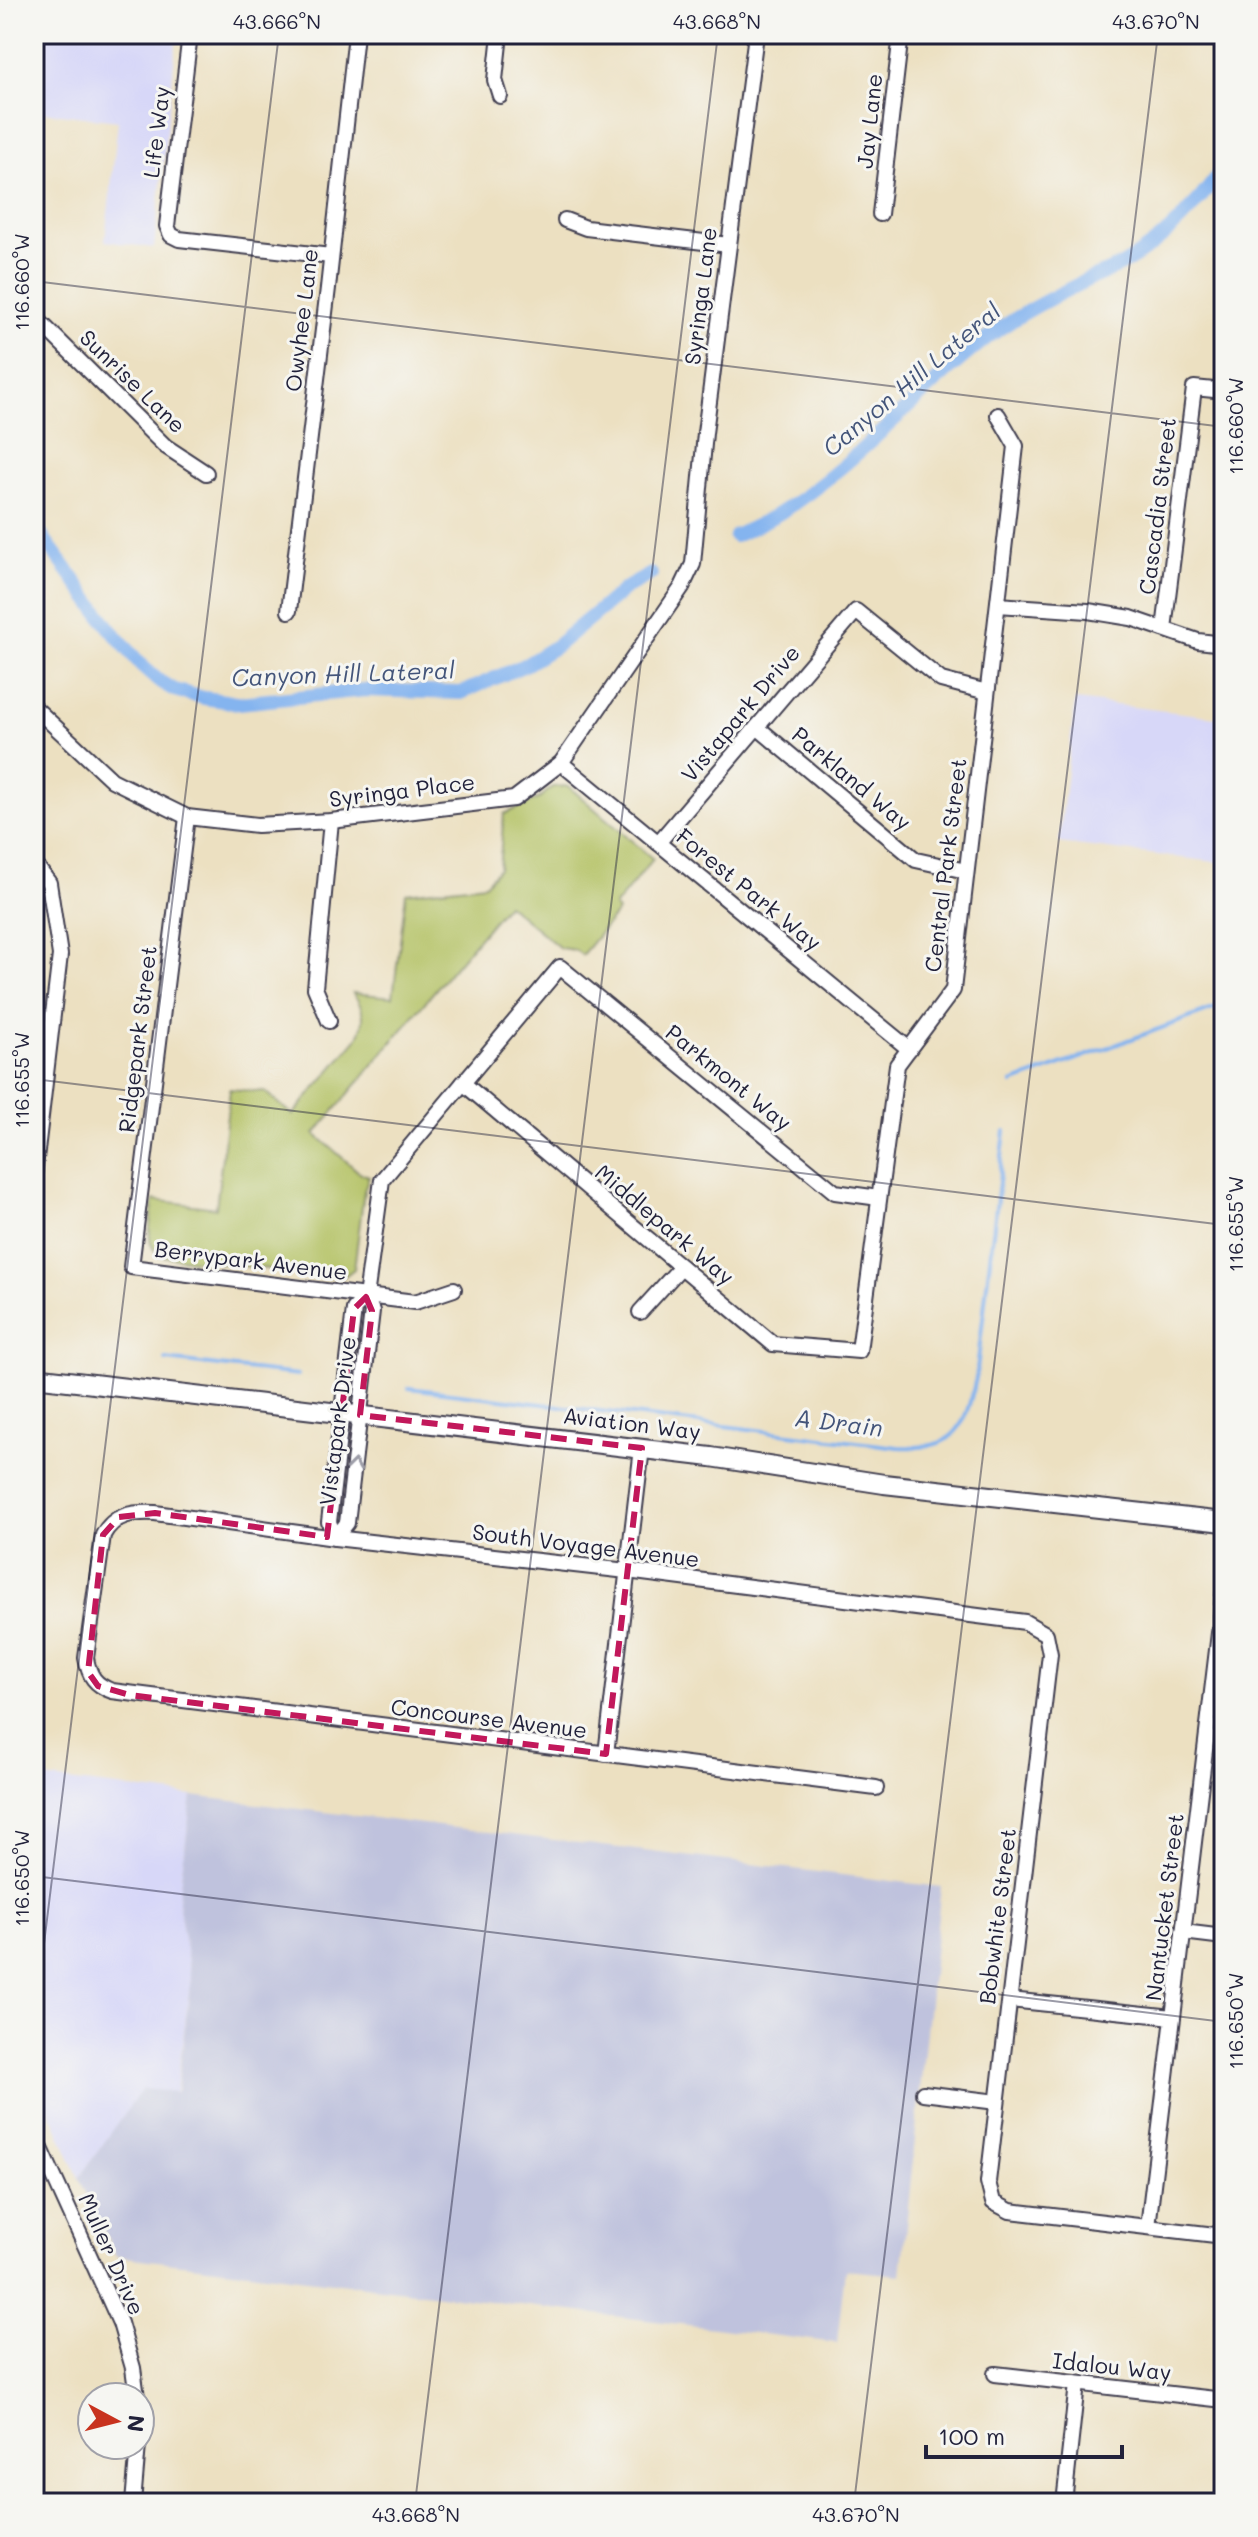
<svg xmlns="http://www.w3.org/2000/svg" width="1258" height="2537" viewBox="0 0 1258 2537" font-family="Mali,sans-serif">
  <rect width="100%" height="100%" fill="#f6f6f2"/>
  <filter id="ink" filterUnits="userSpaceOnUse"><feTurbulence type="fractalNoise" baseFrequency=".0125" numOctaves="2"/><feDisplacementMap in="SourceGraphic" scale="16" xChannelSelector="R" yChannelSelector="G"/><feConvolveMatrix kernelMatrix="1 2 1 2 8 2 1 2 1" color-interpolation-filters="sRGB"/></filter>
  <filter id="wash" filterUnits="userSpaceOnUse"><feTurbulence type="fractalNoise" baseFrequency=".006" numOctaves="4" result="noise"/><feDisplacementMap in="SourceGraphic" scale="32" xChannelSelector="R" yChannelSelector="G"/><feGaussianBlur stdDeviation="1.8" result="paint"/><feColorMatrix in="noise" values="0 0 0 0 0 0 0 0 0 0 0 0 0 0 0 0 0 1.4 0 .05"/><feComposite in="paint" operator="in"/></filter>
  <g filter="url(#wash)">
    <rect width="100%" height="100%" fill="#ece0c1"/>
    <g fill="#d7d7f8">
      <polygon points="34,34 177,34 154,248 105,241 118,121 34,111"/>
      <polygon points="1075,700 1224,718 1224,863 1059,843"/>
      <polygon points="34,1777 192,1796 178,1901 191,1979 176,2093 142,2090 79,2178 34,2075"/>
    </g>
    <polygon fill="#bfc2dd" points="192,1796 941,1887 901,2275 845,2270 837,2343 116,2256 79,2178 142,2089 177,2092 191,1979 178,1901"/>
    <path fill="#b3c163" stroke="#6a724f" stroke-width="2" d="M 568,786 L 653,859 L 614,907 L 618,911 L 582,955 L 575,950 L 560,948 L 507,904 L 315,1134 L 360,1173 L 369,1176 L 364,1191 L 354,1269 L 342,1278 L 161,1256 C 142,1245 152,1219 154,1200 L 216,1208 L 230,1089 L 265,1092 L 293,1115 L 357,1039 C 366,1022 365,1009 353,993 L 393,997 L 406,893 L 485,884 L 499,868 L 504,814 L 538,799 L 553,787 Z"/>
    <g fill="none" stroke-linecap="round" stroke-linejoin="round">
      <g stroke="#84b4ef" stroke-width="4">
        <polyline points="1012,1083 1224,1005"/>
        <polyline points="166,1360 298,1375"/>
        <path d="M 409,1388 L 898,1447 C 956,1450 964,1430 976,1378 L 1005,1131"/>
      </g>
      <g stroke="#84b4ef" stroke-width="14">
        <polyline points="34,525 110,628 141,665 159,681 174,690 204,698 239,703 365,690 461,693 527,664 556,646 626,588 651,574"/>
        <path d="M 735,536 C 749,529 764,522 778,514 C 852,468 910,400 977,346 C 1008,320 1045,301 1081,283 C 1095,276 1111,271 1125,263 C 1166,240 1197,205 1224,167"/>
      </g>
    </g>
  </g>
  <g filter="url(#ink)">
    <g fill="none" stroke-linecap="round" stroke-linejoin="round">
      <defs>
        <g id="minor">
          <polyline points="190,34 167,226 171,235 179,239 331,256"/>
          <polyline points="500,34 495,80 500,96"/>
          <polyline points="880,214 901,34"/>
          <polyline points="565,220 586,228 729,245"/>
          <polyline points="34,316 165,446 206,473"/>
          <polyline points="998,605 1088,611 1131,618 1198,641 1224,644"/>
          <polyline points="289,611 328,288 356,34"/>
          <polyline points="1164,629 1194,388 1224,391"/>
          <polyline points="34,707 112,780 187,817 257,825 331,821 514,799 561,763 682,587 693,564 705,433 756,34"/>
          <polyline points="757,727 916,860 966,871"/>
          <polyline points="561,763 909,1049"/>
          <polyline points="187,817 131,1267 415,1302 454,1289"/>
          <polyline points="658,843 856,611 941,680 987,692"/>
          <polyline points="34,863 49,883 60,955 34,1176"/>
          <polyline points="329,1021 315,988 331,821"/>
          <polyline points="463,1083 773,1344 859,1351 897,1065 953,990 1016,446 998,415"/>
          <polyline points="640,1312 681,1267"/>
          <polyline points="335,1538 347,1523 372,1311 366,1297 382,1180 560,967 835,1192 879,1198"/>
          <polyline points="335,1538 329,1522 354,1309 366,1297"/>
          <polyline points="606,1754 642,1448"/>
          <path d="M 876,1788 L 112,1691 C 95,1685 89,1676 86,1658 L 103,1535 C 114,1514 133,1512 155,1513 L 335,1538 L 627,1571 L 1025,1622 L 1046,1634 L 1050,1654 L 988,2182 L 993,2202 L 1010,2211 L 1224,2236"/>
          <polyline points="1183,1932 1224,1937"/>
          <polyline points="1010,2000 1173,2017"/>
          <polyline points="923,2093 997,2102"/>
          <polyline points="34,2133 120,2323 133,2368 137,2397"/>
          <polyline points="1148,2227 1224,1591"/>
          <polyline points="995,2374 1224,2400"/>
          <polyline points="140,2418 140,2421"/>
          <polyline points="133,2503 138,2445"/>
          <polyline points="1064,2503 1077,2384"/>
        </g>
        <polyline id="tertiary" points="34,1377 711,1457 884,1484 1224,1522"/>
      </defs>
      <use href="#minor" stroke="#403e4f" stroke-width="18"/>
      <use href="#tertiary" stroke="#403e4f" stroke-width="22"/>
      <use href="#minor" stroke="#fff" stroke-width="14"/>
      <use href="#tertiary" stroke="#fff" stroke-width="18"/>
    </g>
    <defs><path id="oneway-chevron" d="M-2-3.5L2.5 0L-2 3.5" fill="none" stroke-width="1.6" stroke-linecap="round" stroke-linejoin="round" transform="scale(2)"/></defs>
    <use stroke="#9c9ca7" href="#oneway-chevron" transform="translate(354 1465) rotate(-83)"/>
  </g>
  <path fill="none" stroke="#c2185b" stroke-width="6" stroke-dasharray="16 10" stroke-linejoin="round" d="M 366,1297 L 372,1311 L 360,1415 L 642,1448 L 606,1754 L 130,1695 L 98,1686 L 88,1672 L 103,1535 L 119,1517 L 155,1513 L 327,1537 L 354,1309 Z"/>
  <path fill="none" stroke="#22223b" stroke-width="2" stroke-opacity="0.45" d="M 34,281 L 1224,427M 34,1079 L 1224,1225M 34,1876 L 1224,2022M 34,2025 L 279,34M 415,2503 L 718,34M 854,2503 L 1158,34"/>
  <g text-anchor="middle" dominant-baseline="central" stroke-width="6" stroke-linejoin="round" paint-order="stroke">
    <g font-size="22" fill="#22223b" stroke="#f6f6f2">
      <text transform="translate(869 121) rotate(-84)">Jay Lane</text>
      <text transform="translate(156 132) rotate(-83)">Life Way</text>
      <text transform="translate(700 296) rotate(-83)">Syringa Lane</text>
      <text transform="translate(301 320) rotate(-83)">Owyhee Lane</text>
      <text transform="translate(133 381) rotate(44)">Sunrise Lane</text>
      <text transform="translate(1157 506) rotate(-83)">Cascadia Street</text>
      <text transform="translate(740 713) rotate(-50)">Vistapark Drive</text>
      <text transform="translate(852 778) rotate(40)">Parkland Way</text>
      <text transform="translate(402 790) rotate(-7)">Syringa Place</text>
      <text transform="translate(945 865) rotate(-83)">Central Park Street</text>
      <text transform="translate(749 889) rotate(39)">Forest Park Way</text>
      <text transform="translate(137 1039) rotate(-83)">Ridgepark Street</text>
      <text transform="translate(729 1077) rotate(39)">Parkmont Way</text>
      <text transform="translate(665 1224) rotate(40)">Middlepark Way</text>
      <text transform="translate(251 1260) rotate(7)">Berrypark Avenue</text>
      <text transform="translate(337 1421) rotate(-83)">Vistapark Drive</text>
      <text transform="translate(632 1423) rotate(7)">Aviation Way</text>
      <text transform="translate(586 1545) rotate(7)">South Voyage Avenue</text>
      <text transform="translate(489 1718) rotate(7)">Concourse Avenue</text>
      <text transform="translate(1164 1907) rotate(-83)">Nantucket Street</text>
      <text transform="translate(997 1916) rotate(-83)">Bobwhite Street</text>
      <text transform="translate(112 2254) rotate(66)">Muller Drive</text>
      <text transform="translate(1112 2366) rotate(6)">Idalou Way</text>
    </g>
    <g font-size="24" font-style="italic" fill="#44557a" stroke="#f6f6f2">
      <text transform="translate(911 379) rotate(-40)">Canyon Hill Lateral</text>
      <text transform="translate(343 673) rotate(-2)">Canyon Hill Lateral</text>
      <text transform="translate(839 1422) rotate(7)">A Drain</text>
    </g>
  </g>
  <rect width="1258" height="2537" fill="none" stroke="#f6f6f2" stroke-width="88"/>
  <g transform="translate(116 2421) rotate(97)"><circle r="38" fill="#f6f6f2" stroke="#a1a1a9" stroke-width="2"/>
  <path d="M0-6L14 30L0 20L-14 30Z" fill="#c8321e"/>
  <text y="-12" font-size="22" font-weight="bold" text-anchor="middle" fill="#22223b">N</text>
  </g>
  <path d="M926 2445v12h196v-12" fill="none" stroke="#22223b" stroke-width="4"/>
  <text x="938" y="2445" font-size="24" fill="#22223b" stroke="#f6f6f2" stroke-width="6" paint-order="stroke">100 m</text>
  <rect x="44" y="44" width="1170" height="2449" fill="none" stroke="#22223b" stroke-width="3"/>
  <g font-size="20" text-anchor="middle" fill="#22223b">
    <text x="277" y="29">43.666°N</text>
    <text x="717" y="29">43.668°N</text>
    <text x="1156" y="29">43.670°N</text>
    <text transform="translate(22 282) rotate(-90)" y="7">116.660°W</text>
    <text transform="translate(1236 426) rotate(-90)" y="7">116.660°W</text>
    <text transform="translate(22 1080) rotate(-90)" y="7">116.655°W</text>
    <text transform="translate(1236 1224) rotate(-90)" y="7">116.655°W</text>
    <text transform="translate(22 1878) rotate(-90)" y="7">116.650°W</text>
    <text transform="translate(1236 2021) rotate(-90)" y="7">116.650°W</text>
    <text x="416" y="2522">43.668°N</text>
    <text x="856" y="2522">43.670°N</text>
  </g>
</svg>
